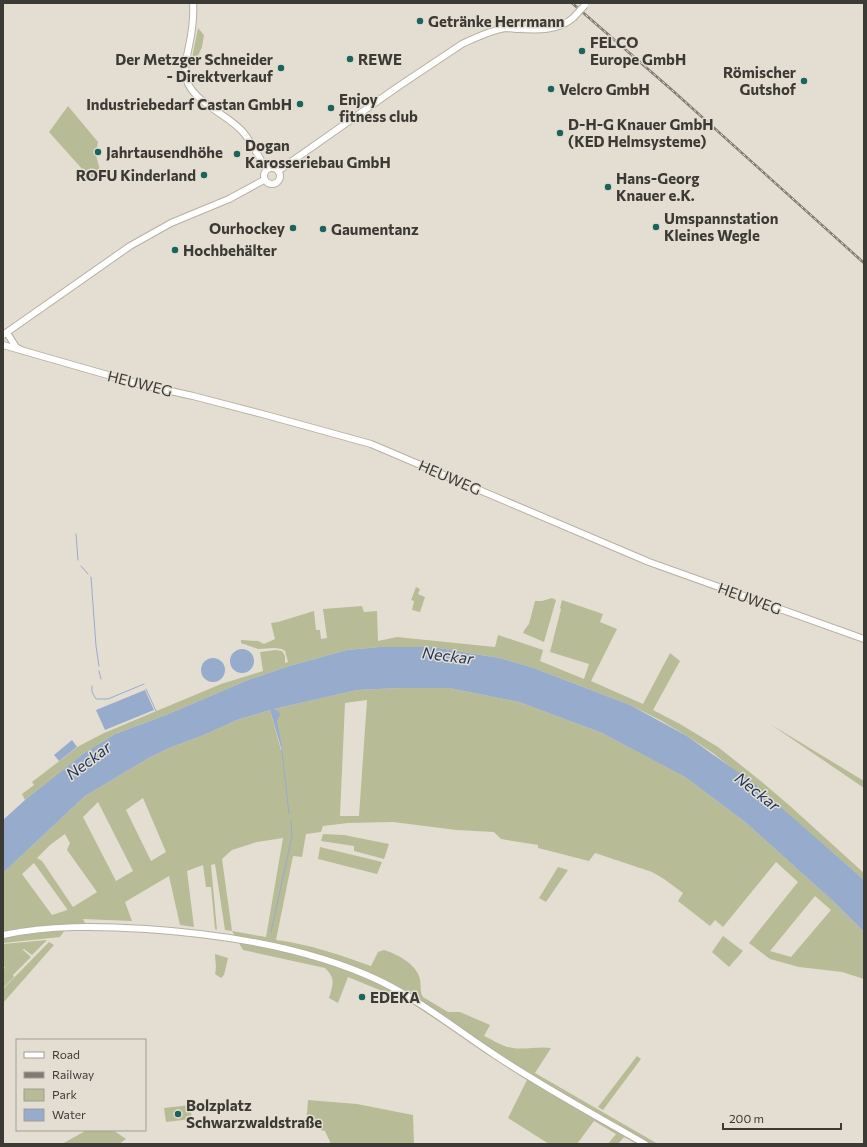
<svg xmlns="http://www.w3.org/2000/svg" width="867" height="1147" viewBox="0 0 867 1147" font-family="Commissioner,sans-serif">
  <rect width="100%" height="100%" fill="#e4ded2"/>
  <g fill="#b7bc96" fill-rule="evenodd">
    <polygon points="198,28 204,35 202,47 197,58 192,58"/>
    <polygon points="68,106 98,142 96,155 100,170 92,180 49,132"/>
    <polygon points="416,587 420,589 418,594 425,597 420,612 412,610 414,601 411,600"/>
    <polygon points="552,598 556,600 544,642 523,633 525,629 529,624 535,601 542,601"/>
    <polygon points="562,600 603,614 600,622 617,629 591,681 643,704 670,653 680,661 653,710 680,724 718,747 762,782 790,806 864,873 864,880 798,823 713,753 687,736 660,720 630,705 531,667 499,658 433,647 379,647 347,650 289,666 248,680 166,715 115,734 84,753 25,800 22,794 34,785 32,782 79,746 104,733 221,684 263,671 260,652 276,650 282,651 285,656 285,663 288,662 285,651 282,649 274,648 258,649 241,643 241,640 258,641 264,644 275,639 271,623 278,622 314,611 316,630 320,630 321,639 327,638 323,609 362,606 364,612 377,611 378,641 397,637 495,647 498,635 543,650 540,661 584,679 589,664 550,652 561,609 560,608"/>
    <path d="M 400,688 L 449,688 L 519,702 L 602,733 L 659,763 L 685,777 L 745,822 L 834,902 L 864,932 L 864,979 L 842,972 L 799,967 L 770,959 L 749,943 L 798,882 L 776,862 L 723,927 L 715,920 L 710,926 L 678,901 L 683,893 L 664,879 L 652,872 L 595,853 L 589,861 L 538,848 L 538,845 L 501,839 L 494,832 L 456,830 L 393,822 L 348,823 L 323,826 L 321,832 L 306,834 L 302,857 L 293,856 L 276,940 C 309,944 340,955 371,966 L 378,952 L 384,950 C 397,954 414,963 419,976 C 422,983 419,991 423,997 L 448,1012 L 460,1012 L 490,1025 L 484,1036 C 493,1040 503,1047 513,1048 C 525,1050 538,1046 551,1048 L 535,1073 L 658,1144 L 637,1144 L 624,1137 L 618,1144 L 608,1144 L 616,1134 L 594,1121 L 577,1144 L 549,1144 L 508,1118 L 527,1080 L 411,1003 L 348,977 L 338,1003 L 329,998 C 333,984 336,979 325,968 L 243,950 L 232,931 L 225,930 L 215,864 L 211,865 L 217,930 L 215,929 L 211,887 L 206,887 L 203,865 L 187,871 L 194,927 L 180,925 L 169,876 L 125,902 L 132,921 L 83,919 L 86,925 L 3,933 L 3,873 L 85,796 L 147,759 L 169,748 L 204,735 L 237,720 L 270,710 L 281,750 L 283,750 L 274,709 L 357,690 ZM 367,700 L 359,816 L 340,816 L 345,703 ZM 143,798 L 166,852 L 151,861 L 126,810 ZM 98,802 L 133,871 L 116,881 L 83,817 ZM 65,834 L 70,843 L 67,850 L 97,892 L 73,907 L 42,861 L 37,858 L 50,845 ZM 283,838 L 266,937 L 232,931 L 222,859 L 232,850 L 257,842 ZM 34,863 L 67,909 L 67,910 L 52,915 L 22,874 ZM 815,896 L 831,910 L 791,957 L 770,951 Z"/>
    <polygon points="770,724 864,781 864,788"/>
    <polygon points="323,834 344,835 389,844 384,859 354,851 354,846 321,841"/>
    <polygon points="320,847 382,862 377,874 318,859"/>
    <polygon points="558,867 568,870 546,902 539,898"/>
    <polygon points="65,930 60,937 3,943 3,938 15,935"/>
    <polygon points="723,936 743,951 729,967 712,952"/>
    <polygon points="47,940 32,955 24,949 4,965 23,950 31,957 13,975 14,977 3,988 3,967 6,969 3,965 3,944"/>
    <polygon points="49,942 54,945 3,1003 3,989"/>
    <path d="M 215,954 L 228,958 L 224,975 L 221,978 L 215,974 C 217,967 215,961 215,954 Z"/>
    <polygon points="637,1056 641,1059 603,1110 598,1107"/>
    <polygon points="308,1100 357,1104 413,1115 414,1144 331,1144 325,1131 321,1130 319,1125 306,1126"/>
    <polygon points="190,1105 192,1119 166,1122 164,1108"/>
    <polygon points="87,1130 113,1130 126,1139 119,1144 62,1144"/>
  </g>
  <g fill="#97abcc">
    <polygon points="379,647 433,647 499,658 531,667 630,705 687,736 753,783 864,880 864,932 834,902 745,822 685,777 602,733 519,702 449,688 400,688 357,690 274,709 279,712 280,715 277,721 283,750 282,751 270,710 237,720 204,735 169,748 147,759 85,796 3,873 3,820 25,800 84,753 115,734 166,715 248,680 289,666 347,650"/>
    <circle cx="242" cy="661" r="12"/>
    <circle cx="213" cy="670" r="12"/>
    <polygon points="145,690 154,710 105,730 96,710"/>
    <polygon points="72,740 77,747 59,761 54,755"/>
  </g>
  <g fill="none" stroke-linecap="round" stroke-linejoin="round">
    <g stroke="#97abcc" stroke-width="1">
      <polyline points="76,534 78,560"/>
      <polyline points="81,566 88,574"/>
      <polyline points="91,577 96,646 99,666"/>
      <polyline points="99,671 101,679"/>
      <polyline points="92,686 92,692 96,699 108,699 144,684"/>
      <polyline points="146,689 156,711"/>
      <polyline points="282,751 289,814"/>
      <polyline points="271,932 292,836 291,821"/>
    </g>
    <defs>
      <g id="secondary">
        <path d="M 193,3 C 194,17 192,32 189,46 C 187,55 185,64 185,73 C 188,101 225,112 242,131 C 252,142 258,157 267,169"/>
        <circle cx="272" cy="176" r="8"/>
        <path d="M 278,171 L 399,86 L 462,44 C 475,38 491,30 506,28 C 510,28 515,29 519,29 C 537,30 558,31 573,18"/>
        <polyline points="7,333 16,347 21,350"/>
        <polyline points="3,335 130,246 171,223 229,199 264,180"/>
        <polyline points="3,345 139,384 193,396 266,415 371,444 649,562 864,639"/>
        <path d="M 3,935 C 50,925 98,926 146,929 C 222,934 310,948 380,981 C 421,1001 457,1030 495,1055 C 543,1087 595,1115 645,1144"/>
      </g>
    </defs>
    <use href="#secondary" stroke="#b5b0a4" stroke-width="8"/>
    <use href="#secondary" stroke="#fff" stroke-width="6"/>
    <defs>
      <polyline id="rail" points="572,3 672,90 864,263"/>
    </defs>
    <use href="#rail" stroke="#7f7b73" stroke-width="2.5"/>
    <use href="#rail" stroke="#e4ded2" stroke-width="1" stroke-dasharray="3" stroke-linecap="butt"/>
    <defs>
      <polyline id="secondary-bridge" points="573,18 585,5"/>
    </defs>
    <use href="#secondary-bridge" stroke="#b5b0a4" stroke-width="8" stroke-linecap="butt"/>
    <use href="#secondary-bridge" stroke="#fff" stroke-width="6"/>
  </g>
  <g fill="#19655d" stroke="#e4ded2" stroke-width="1.5">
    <circle cx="420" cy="21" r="4"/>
    <circle cx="582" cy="51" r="4"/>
    <circle cx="350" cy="59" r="4"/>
    <circle cx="281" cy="68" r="4"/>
    <circle cx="804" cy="81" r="4"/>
    <circle cx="551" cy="89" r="4"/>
    <circle cx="300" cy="104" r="4"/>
    <circle cx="331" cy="108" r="4"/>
    <circle cx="560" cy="133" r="4"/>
    <circle cx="98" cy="152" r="4"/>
    <circle cx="237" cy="154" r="4"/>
    <circle cx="204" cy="175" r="4"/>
    <circle cx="608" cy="187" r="4"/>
    <circle cx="656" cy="227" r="4"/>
    <circle cx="293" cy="228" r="4"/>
    <circle cx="323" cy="229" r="4"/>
    <circle cx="175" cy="250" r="4"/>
    <circle cx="362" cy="997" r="4"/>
    <circle cx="178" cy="1114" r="4"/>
  </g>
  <g text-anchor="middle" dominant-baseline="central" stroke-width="3" stroke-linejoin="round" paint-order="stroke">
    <g font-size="15" font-weight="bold" fill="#3c3a35" stroke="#e4ded2" text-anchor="start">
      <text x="428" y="21">Getränke Herrmann</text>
      <text x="590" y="42">FELCO<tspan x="590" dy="17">Europe GmbH</tspan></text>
      <text x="273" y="59" text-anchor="end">Der Metzger Schneider<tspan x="273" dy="17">- Direktverkauf</tspan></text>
      <text x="358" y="59">REWE</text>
      <text x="796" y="72" text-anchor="end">Römischer<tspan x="796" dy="17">Gutshof</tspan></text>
      <text x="559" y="89">Velcro GmbH</text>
      <text x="339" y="99">Enjoy<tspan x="339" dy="17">fitness club</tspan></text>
      <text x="292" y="104" text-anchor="end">Industriebedarf Castan GmbH</text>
      <text x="568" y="124">D-H-G Knauer GmbH<tspan x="568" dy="17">(KED Helmsysteme)</tspan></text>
      <text x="245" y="145">Dogan<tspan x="245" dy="17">Karosseriebau GmbH</tspan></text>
      <text x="106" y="152">Jahrtausendhöhe</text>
      <text x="196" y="175" text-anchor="end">ROFU Kinderland</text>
      <text x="616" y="178">Hans-Georg<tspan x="616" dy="17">Knauer e.K.</tspan></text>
      <text x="664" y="218">Umspannstation<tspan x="664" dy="17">Kleines Wegle</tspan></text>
      <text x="285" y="228" text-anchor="end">Ourhockey</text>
      <text x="331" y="229">Gaumentanz</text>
      <text x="183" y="250">Hochbehälter</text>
      <text x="370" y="997">EDEKA</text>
      <text x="186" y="1105">Bolzplatz<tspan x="186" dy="17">Schwarzwaldstraße</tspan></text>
    </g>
    <g font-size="15" fill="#3c3a35" stroke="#e4ded2">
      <text transform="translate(140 383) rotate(14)">HEUWEG</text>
      <text transform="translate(450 477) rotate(23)">HEUWEG</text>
      <text transform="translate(750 598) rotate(20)">HEUWEG</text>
    </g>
    <g font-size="16" font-style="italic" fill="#1b335f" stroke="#e4ded2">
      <text transform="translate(448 655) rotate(7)">Neckar</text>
      <text transform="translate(88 760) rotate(-37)">Neckar</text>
      <text transform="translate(758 791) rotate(38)">Neckar</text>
    </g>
  </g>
  <rect width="867" height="1147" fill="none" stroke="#3c3a35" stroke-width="8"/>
  <rect x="16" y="1039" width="130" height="92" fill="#e4ded2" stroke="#a19c93"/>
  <rect x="24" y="1052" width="20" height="6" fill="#ffffff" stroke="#a19c93"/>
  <text x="52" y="1059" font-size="12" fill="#3c3a35">Road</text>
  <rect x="24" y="1072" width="20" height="6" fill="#7f7b73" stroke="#a19c93"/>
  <text x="52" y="1079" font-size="12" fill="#3c3a35">Railway</text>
  <rect x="24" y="1089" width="20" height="12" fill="#b7bc96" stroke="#a19c93"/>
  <text x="52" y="1099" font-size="12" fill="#3c3a35">Park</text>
  <rect x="24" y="1109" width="20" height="12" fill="#97abcc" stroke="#a19c93"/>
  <text x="52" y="1119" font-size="12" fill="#3c3a35">Water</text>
  <path d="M723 1123v6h118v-6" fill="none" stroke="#3c3a35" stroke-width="2"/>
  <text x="729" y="1123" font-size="12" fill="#3c3a35" stroke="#e4ded2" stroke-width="3" paint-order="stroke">200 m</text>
</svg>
